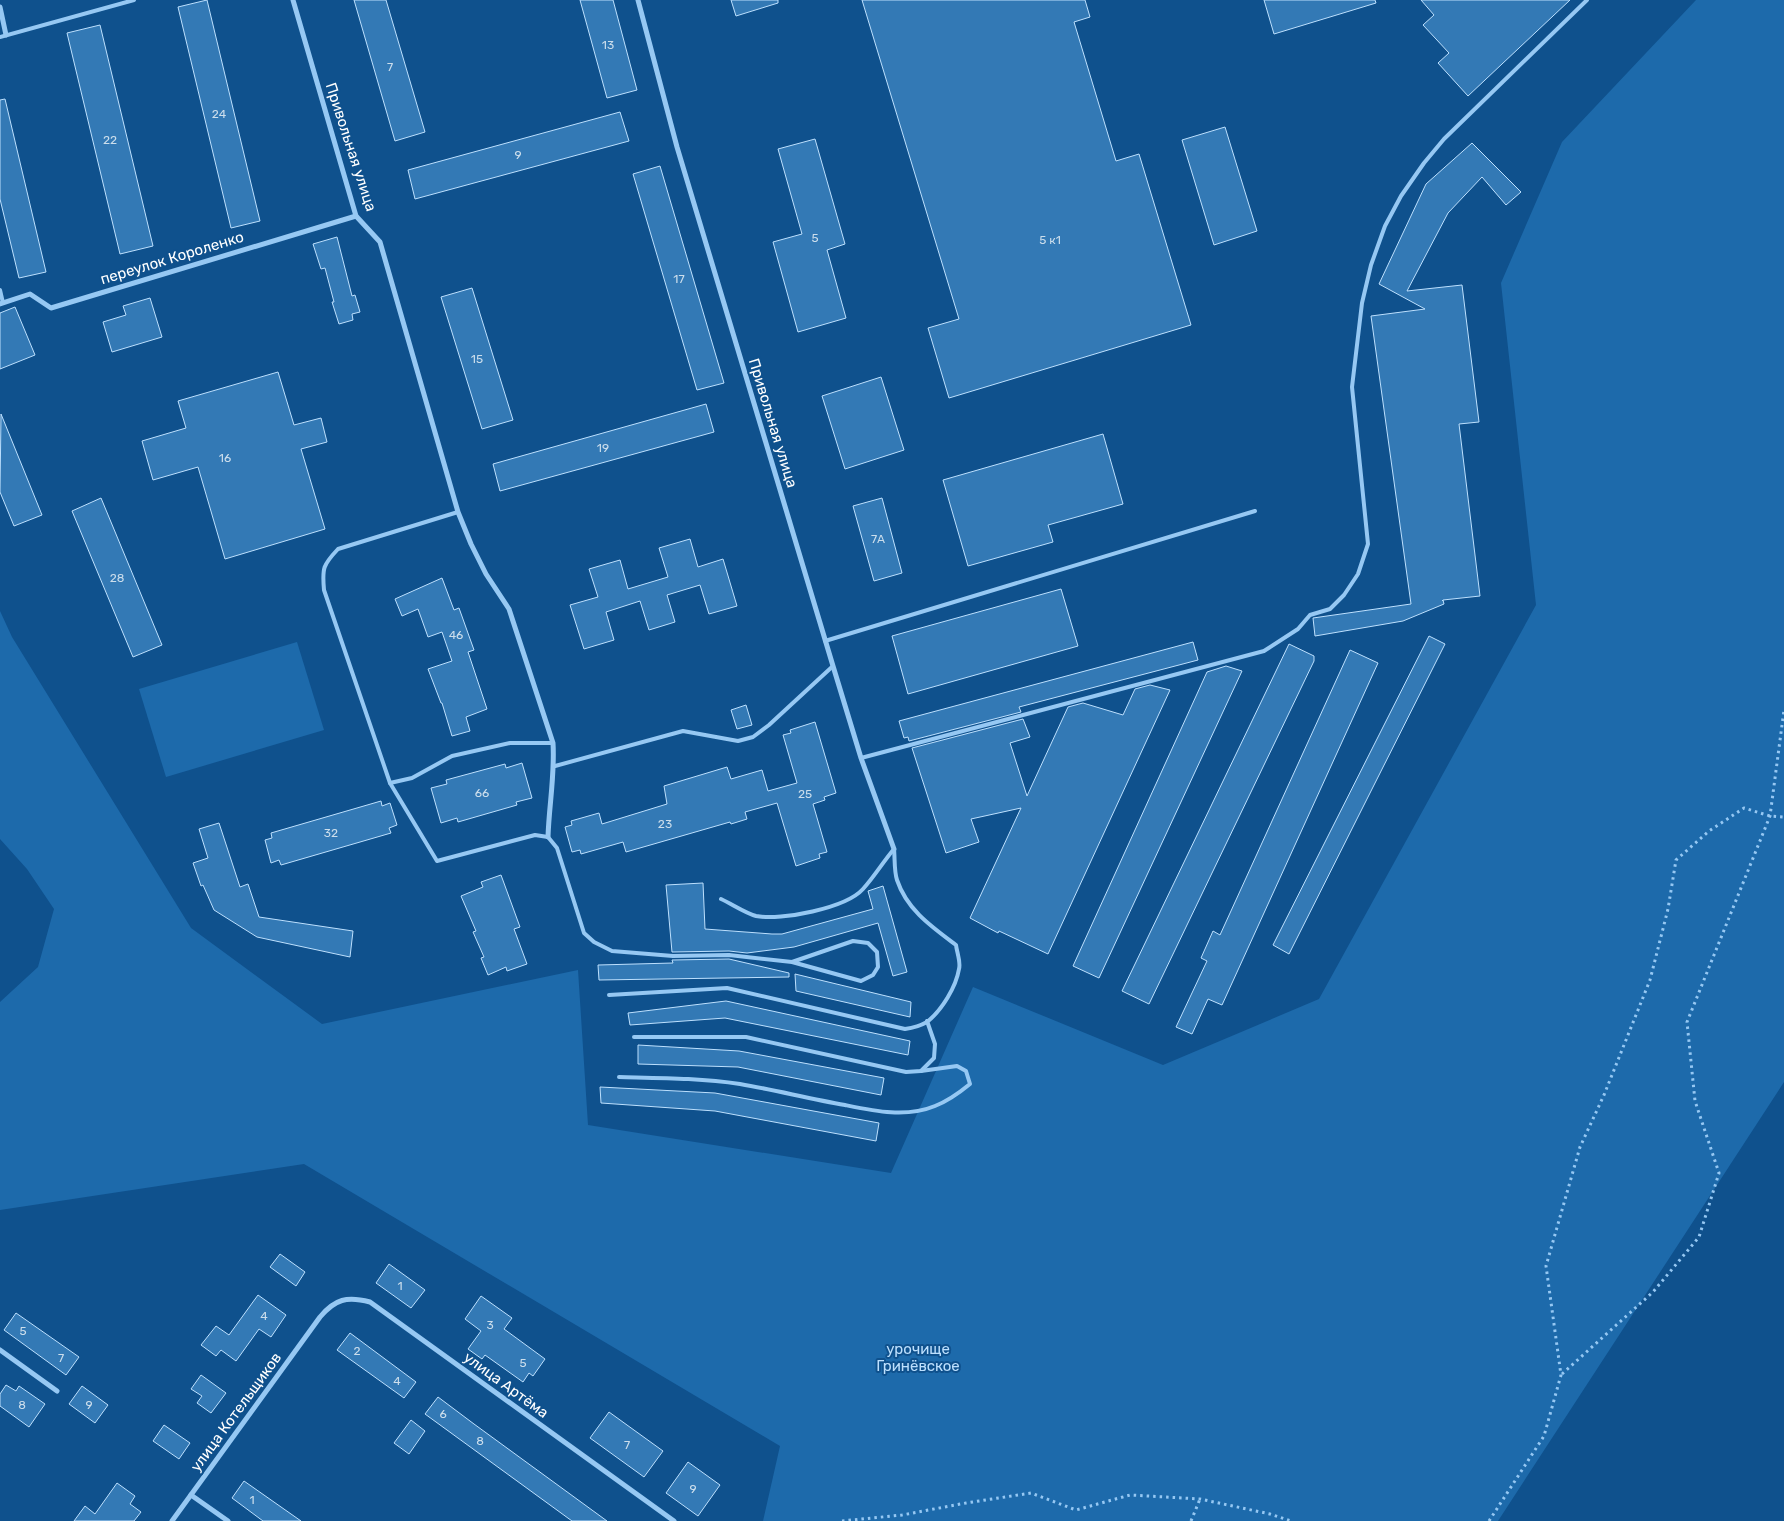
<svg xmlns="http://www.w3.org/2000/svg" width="1784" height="1521" viewBox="0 0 1784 1521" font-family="Rubik,sans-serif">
  <rect width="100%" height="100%" fill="#0f518d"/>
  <g fill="#1d6aab">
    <polygon points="1696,0 1784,0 1784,1082 1498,1521 763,1521 780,1446 304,1164 0,1210 0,1002 38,967 54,909 27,869 0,839 0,611 12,637 191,928 322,1024 578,970 588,1125 891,1173 973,987 1163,1065 1319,999 1536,605 1501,283 1562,142"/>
    <polygon points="297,642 324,730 166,777 139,689"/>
  </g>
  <g fill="#3379b5" stroke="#bde0fe">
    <polygon points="207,0 260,221 231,228 178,7"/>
    <polygon points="354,0 386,0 425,132 395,141"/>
    <polygon points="580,0 613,0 637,90 607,98"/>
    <polygon points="731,0 778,0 778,3 736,16"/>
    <polygon points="862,0 1085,0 1090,17 1074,22 1116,161 1139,154 1191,325 949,398 928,328 959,319"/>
    <polygon points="1264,0 1375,0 1376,3 1274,34"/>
    <polygon points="1421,0 1570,0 1468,96 1438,63 1449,53 1423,25 1434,15"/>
    <polygon points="100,25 153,246 120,254 67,33"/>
    <polygon points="5,99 46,272 19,278 0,199 0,100"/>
    <polygon points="620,112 629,141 415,199 408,170"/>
    <polygon points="1225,127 1257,231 1214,245 1182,140"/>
    <polygon points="815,139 845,244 827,250 846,318 798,332 773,242 802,234 778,149"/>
    <polygon points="1472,143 1521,192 1506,205 1482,177 1448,213 1407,291 1462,285 1479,422 1459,424 1480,596 1443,600 1442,601 1443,600 1444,604 1403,621 1315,636 1313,618 1411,604 1371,316 1425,309 1379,284 1426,184"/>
    <polygon points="660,166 724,383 697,390 633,174"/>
    <polygon points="337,237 352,296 355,295 360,312 352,314 353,320 339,324 332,302 334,302 325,268 321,269 313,244"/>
    <polygon points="472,288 513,420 482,429 441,297"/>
    <polygon points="150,298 162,337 112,352 103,322 126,315 123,306"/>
    <polygon points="15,307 35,355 0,369 0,313"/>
    <polygon points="278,372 294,425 321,418 327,442 301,449 325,529 225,559 198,467 153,480 142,441 186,428 178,401"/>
    <polygon points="881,377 904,450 845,469 822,396"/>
    <polygon points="706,404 714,432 500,491 493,464"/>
    <polygon points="1,414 42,515 14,526 0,492"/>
    <polygon points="1103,434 1123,504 1048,525 1053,542 968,566 943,480"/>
    <polygon points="101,498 162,645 133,657 72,511"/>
    <polygon points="882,498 902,573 874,581 853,506"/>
    <polygon points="690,539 698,567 723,559 737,606 709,614 700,585 667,595 675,622 649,630 640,601 606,612 614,640 584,649 570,605 598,597 589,569 620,560 628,589 668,577 659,548"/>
    <polygon points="442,578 454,610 459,608 474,650 468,652 487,709 466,717 470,731 452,736 442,703 441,703 428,669 452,661 442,632 428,637 418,609 402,616 395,599"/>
    <polygon points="1061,589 1078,646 908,694 892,636"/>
    <polygon points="1429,636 1445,644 1289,954 1273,945"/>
    <polygon points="1193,642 1198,660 1019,707 1021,712 909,741 908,737 904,738 899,721"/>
    <polygon points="1289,644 1314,656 1314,661 1149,1004 1122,991"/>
    <polygon points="1350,650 1378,663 1222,1005 1208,999 1192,1034 1176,1027 1207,961 1201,958 1213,931 1220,935"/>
    <polygon points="1226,666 1242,671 1099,978 1073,966 1207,672"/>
    <polygon points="1150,685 1170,690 1048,954 999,931 998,933 970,918 1021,808 971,819 979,842 946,853 912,748 1023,719 1030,737 1010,743 1027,796 1068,707 1083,703 1123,715 1135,689"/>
    <polygon points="746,705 752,725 737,729 731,710"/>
    <polygon points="815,722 836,793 824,797 825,800 813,804 827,852 819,854 820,858 796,866 777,803 745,812 747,819 731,824 730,822 626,852 623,842 581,854 580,850 572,852 565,827 572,825 571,821 599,813 602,824 667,804 664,786 727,767 731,779 762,770 768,791 797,783 783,735 791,733 790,730"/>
    <polygon points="522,763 532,798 516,802 517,805 458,822 457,818 441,823 431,788 447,784 446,780 505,764 506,768"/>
    <polygon points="381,801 382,806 390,803 397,825 389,828 391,833 281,865 279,860 271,863 265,840 272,838 271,833"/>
    <polygon points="219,823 240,887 248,884 259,917 353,931 350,957 257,937 214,910 203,885 201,886 193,863 208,858 199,829"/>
    <polygon points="501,875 520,927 514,929 527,964 507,971 506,967 488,975 481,958 484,957 473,932 476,931 461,896 483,887 481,882"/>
    <polygon points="703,883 705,929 772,934 782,934 873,909 868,891 883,886 907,972 893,976 878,923 794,947 747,953 729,951 672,952 666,885"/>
    <polygon points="729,959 789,973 789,977 599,980 598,965 673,963 672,960"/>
    <polygon points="795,974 911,1002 910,1017 796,991"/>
    <polygon points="726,1001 910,1041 908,1055 725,1018 630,1025 628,1013"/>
    <polygon points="638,1045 739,1051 884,1078 881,1095 738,1067 638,1064"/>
    <polygon points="600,1087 715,1093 879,1123 876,1141 715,1111 601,1103"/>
    <polygon points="280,1254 305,1272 296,1286 270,1267"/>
    <polygon points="389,1264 425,1290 411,1308 376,1283"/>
    <polygon points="258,1295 286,1315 271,1337 259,1329 236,1361 221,1350 216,1356 201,1345 216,1326 229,1335"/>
    <polygon points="481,1296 512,1318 504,1329 545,1359 533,1376 529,1373 523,1382 485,1355 482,1359 468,1349 481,1331 465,1319"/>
    <polygon points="16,1313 79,1357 66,1375 4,1330"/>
    <polygon points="350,1333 416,1382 404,1398 337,1350"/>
    <polygon points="201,1375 226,1393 211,1413 197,1403 202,1396 191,1389"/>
    <polygon points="6,1385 16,1391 19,1386 45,1404 29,1427 0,1406 0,1394"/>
    <polygon points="82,1386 108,1405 95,1423 69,1404"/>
    <polygon points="438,1397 474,1424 607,1521 572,1521 425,1414"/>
    <polygon points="609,1412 663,1451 644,1477 590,1438"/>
    <polygon points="411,1420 425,1431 409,1454 394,1443"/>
    <polygon points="164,1425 190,1443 179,1459 153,1441"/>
    <polygon points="688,1462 720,1485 698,1516 666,1493"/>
    <polygon points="244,1481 301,1521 263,1521 232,1498"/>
    <polygon points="117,1483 135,1496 130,1504 141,1512 134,1521 74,1521 85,1506 95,1514"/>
  </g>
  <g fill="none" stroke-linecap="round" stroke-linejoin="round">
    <g stroke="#96c8f3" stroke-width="3" stroke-dasharray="2.5 4" stroke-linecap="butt">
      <polyline points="1562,1374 1653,1292 1699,1237 1719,1173 1695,1101 1687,1022 1770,816 1784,710"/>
      <polyline points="842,1521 902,1515 966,1503 1031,1493 1076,1510 1130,1495 1200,1499 1270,1514 1291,1521"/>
      <polyline points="1191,1521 1200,1499"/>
      <polyline points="1489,1521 1544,1436 1561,1375 1546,1266 1580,1147 1604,1095 1650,980 1668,909 1676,860 1709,831 1744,808 1770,816 1784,817"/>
    </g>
    <g stroke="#96c8f3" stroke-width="4">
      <polyline points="0,37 134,0"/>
      <polyline points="0,290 3,303"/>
      <path d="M 458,512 L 338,549 C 323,565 322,568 324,590 L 390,783 L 437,861 L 535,835 L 548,837 L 557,848 L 584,933 L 594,942 L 612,951 L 673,956 L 729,955 L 792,962 L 861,981 L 873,975 L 878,967 L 877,952 L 868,943 L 853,941 L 792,962"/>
      <polyline points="825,641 1255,511"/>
      <polyline points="861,758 1264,651 1298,629 1310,615 1330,609 1344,595 1358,574 1368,544 1352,387 1362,303 1371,265 1385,226 1401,196 1424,163 1444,139 1587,0"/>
      <polyline points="555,766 683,731 738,741 753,737 769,725 833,666"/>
      <polyline points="390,783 412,778 452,756 510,743 553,743"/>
      <path d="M 721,899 C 732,904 745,913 756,916 C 781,921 846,908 863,889 C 874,877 883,862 894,849"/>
      <path d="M 609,995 L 727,988 L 905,1029 C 912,1028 920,1026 927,1022 C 942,1010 956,987 959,969 C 961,962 957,953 956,945 C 932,927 907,910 897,880 C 894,871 895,859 894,849"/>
      <polyline points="634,1037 746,1037 906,1072 921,1071 934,1058 935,1044 927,1021"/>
      <path d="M 619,1077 C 660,1078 700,1078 740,1084 C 775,1090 810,1099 845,1105 C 874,1111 906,1118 935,1106 C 948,1101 959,1093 970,1084 L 966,1071 L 957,1066 L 921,1071"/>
    </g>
    <g stroke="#96c8f3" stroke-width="5">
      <path d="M 293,0 L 356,216 L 380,242 L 458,512 L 471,544 L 486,574 L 509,609 L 553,743 C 555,775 549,805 548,837"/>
      <polyline points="638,0 677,147 833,666 861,758 894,849"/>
      <polyline points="0,7 6,35"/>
      <polyline points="0,304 30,294 51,308 356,216"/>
      <polyline points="0,1350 57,1391"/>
      <polyline points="191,1495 228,1521"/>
      <path d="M 172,1521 L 320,1317 C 335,1299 347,1296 370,1302 L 674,1521"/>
    </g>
  </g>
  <g text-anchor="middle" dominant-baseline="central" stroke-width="4" stroke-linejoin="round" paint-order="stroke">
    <g font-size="12" fill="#ccdeec">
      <text x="608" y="45">13</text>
      <text x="390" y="67">7</text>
      <text x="219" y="114">24</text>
      <text x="110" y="140">22</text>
      <text x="518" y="155">9</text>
      <text x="815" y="238">5</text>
      <text x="1050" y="240">5 к1</text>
      <text x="679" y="279">17</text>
      <text x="477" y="359">15</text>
      <text x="603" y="448">19</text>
      <text x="225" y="458">16</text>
      <text x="878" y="539">7А</text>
      <text x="117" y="578">28</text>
      <text x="456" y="635">46</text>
      <text x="482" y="793">66</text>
      <text x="805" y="794">25</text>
      <text x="665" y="824">23</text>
      <text x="331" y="833">32</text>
      <text x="400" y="1286">1</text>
      <text x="264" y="1316">4</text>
      <text x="490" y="1325">3</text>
      <text x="23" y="1331">5</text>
      <text x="357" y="1351">2</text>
      <text x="61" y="1358">7</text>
      <text x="523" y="1363">5</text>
      <text x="397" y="1381">4</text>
      <text x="22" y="1405">8</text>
      <text x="89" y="1405">9</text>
      <text x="443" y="1414">6</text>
      <text x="480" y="1441">8</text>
      <text x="627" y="1445">7</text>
      <text x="693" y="1489">9</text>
      <text x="252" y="1500">1</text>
    </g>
    <g font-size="15" fill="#fff" stroke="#0f518d">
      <text transform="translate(351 147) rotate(72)">Привольная улица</text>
      <text transform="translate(172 258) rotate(-17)">переулок Короленко</text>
      <text transform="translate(773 423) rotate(73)">Привольная улица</text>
      <text transform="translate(506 1385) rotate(36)">улица Артёма</text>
      <text transform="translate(236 1412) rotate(-54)">улица Котельщиков</text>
    </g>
    <g font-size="15" fill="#bde0fe" stroke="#0f518d">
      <text x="918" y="1349">урочище<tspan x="918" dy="17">Гринёвское</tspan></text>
    </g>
  </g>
</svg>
